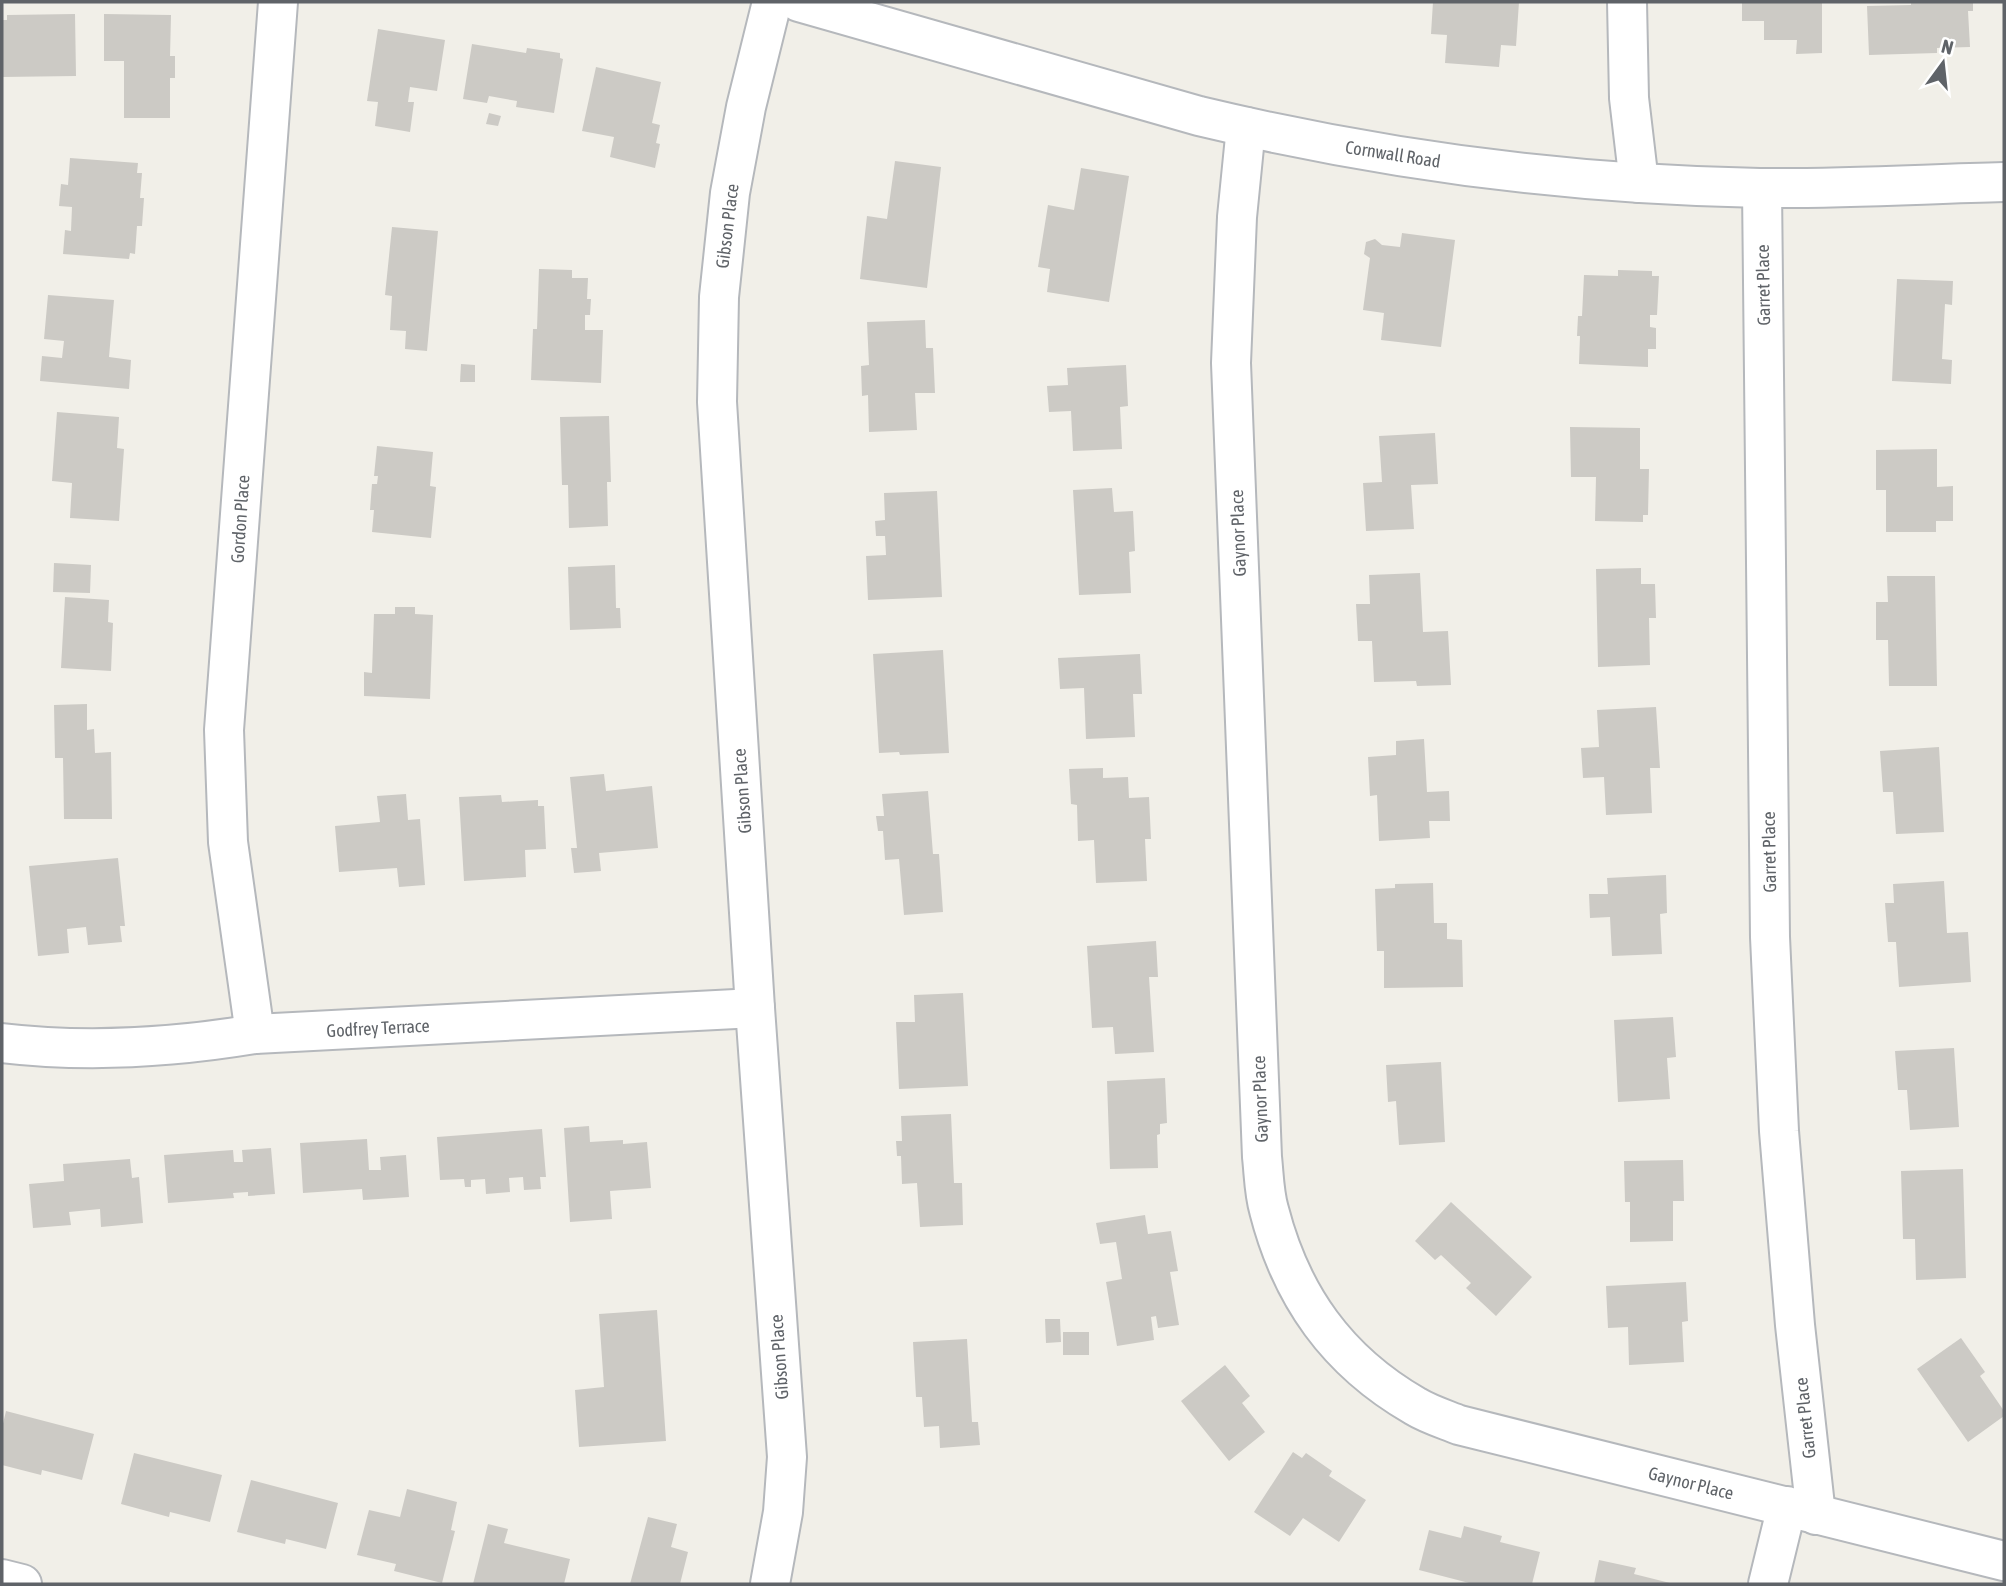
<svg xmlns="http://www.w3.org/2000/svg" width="2006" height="1586" viewBox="0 0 2006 1586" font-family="'Asap Condensed',sans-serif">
  <rect width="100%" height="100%" fill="#f1efe8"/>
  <g fill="#cccac5">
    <polygon points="1433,2 1519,2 1516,46 1501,45 1499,67 1445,63 1447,35 1431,34"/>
    <polygon points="1742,2 1822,2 1822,53 1796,54 1797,40 1764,40 1764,21 1742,21"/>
    <polygon points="1911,2 1973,2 1973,11 1968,11 1970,47 1937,48 1937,53 1869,55 1867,6 1911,5"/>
    <polygon points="75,14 76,76 2,77 2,20 7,20 7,15"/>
    <polygon points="104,14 171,15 170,56 175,56 175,78 170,78 170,118 124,118 124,61 104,61"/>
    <polygon points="378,29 445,40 437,91 410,87 408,102 414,102 410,132 375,126 378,102 367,101"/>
    <polygon points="472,44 526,53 527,48 560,53 560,58 563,59 554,113 516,107 517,101 489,96 487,103 463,99"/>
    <polygon points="596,67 661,82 652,123 660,125 656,143 660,144 655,168 610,157 614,137 582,131"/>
    <polygon points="489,113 501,116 498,126 486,124"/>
    <polygon points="70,158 138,163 137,173 142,173 140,198 144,198 142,226 137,226 135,254 130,253 129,259 63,254 65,230 71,231 72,207 59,206 61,184 68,185"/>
    <polygon points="895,161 941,167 927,288 860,279 867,216 887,219"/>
    <polygon points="1081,168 1129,176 1109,302 1047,292 1050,269 1038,267 1048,205 1074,210"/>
    <polygon points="392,227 438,231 427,351 405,349 406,331 390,330 392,296 385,295"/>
    <polygon points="1402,233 1455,240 1441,347 1381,340 1384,313 1363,310 1370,258 1364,254 1366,242 1375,239 1382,245 1400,247"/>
    <polygon points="539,269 572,270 572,278 588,278 587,299 591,299 590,315 585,315 585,330 603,330 601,383 531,380 533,329 537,329"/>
    <polygon points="1618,270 1652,271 1652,276 1659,276 1657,315 1650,315 1650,327 1656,328 1656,349 1648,349 1648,367 1579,364 1580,336 1577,336 1578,316 1582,316 1584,275 1618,276"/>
    <polygon points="1897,279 1953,281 1952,305 1945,304 1942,359 1952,360 1951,384 1892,381"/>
    <polygon points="48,295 114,300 109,357 131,360 129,389 40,381 42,356 62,358 64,341 44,339"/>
    <polygon points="925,320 926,348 933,348 935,393 915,393 917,430 869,432 868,395 862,396 861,366 869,365 867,322"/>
    <polygon points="461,364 475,365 475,382 460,382"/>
    <polygon points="1126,365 1128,406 1120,407 1122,449 1073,451 1071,411 1049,412 1047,386 1068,385 1067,368"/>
    <polygon points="57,412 119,417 117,448 124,449 119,521 70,518 72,483 52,481"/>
    <polygon points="609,416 611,482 607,482 608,526 569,528 568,485 562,485 560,417"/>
    <polygon points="1570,427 1640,428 1640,469 1649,469 1648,515 1643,515 1643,522 1595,521 1596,477 1571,477"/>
    <polygon points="1435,433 1438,484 1411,485 1414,529 1366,531 1363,483 1382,482 1379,436"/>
    <polygon points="377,446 433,452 430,486 436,487 431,538 372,532 374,510 370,510 372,484 377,484 378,476 374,476"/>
    <polygon points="1937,449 1937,487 1953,486 1953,521 1936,521 1936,532 1886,532 1886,490 1876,490 1876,450"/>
    <polygon points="1112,488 1114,512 1133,511 1135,551 1129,552 1131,593 1079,595 1073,490"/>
    <polygon points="937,491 942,597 868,600 866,556 886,555 885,536 876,536 875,521 885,520 884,493"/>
    <polygon points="54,563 91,565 90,593 53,592"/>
    <polygon points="615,565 616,608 620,608 621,628 570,630 568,567"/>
    <polygon points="1641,568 1641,584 1655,584 1656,618 1649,618 1650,665 1598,667 1596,569"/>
    <polygon points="1420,573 1423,632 1448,631 1451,685 1417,686 1416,681 1374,682 1372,641 1358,641 1356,604 1370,604 1369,575"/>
    <polygon points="1887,576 1935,576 1937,686 1889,686 1888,640 1876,640 1876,602 1888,602"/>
    <polygon points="65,597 109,600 108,622 113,623 111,671 61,668"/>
    <polygon points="395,607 415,607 415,614 433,615 430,699 364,696 364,672 372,673 374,614 395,614"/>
    <polygon points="943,650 949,753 900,755 899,752 879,753 873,654"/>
    <polygon points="1140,654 1142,694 1133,694 1135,737 1086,739 1084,688 1060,689 1058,658"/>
    <polygon points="87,704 87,730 94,729 95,753 111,752 112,819 64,819 63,758 55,758 54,705"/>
    <polygon points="1656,707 1660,768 1650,768 1652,813 1606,815 1604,777 1583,778 1581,748 1599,747 1597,710"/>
    <polygon points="1424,739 1427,792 1449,791 1450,821 1429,821 1430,838 1379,841 1377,795 1370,796 1368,757 1396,755 1396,741"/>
    <polygon points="1939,747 1944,832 1896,834 1893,792 1883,792 1880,751"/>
    <polygon points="1103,768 1103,778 1128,777 1129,798 1149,797 1151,839 1145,839 1147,881 1096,883 1094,840 1078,841 1077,805 1071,804 1069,769"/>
    <polygon points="604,774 606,791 652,786 658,848 599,853 601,871 574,873 571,848 577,848 570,777"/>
    <polygon points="928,791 933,854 939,854 943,912 904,915 899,859 885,860 883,831 878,831 876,816 884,816 882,794"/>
    <polygon points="406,794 408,820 420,819 425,885 399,887 397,868 339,872 335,826 380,822 377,796"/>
    <polygon points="501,795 502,802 538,800 538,806 544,806 546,849 525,850 526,877 464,881 459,797"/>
    <polygon points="118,858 125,926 120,926 122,942 88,945 86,927 67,929 69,953 38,956 29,866"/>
    <polygon points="1666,875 1667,913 1660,914 1662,954 1612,956 1610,917 1590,918 1589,894 1608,894 1607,878"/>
    <polygon points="1944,881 1947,933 1968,932 1971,982 1899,987 1896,942 1888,942 1885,903 1894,903 1893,884"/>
    <polygon points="1433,883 1434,923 1447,923 1447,939 1462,940 1463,987 1384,988 1384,951 1377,951 1375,889 1395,888 1395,884"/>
    <polygon points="1156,941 1158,977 1149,977 1154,1052 1115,1054 1113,1027 1092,1028 1087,946"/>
    <polygon points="963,993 968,1086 899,1089 896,1022 915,1022 914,995"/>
    <polygon points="1673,1017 1676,1057 1667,1058 1670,1099 1618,1102 1614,1020"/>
    <polygon points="1954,1048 1959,1127 1910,1130 1907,1090 1898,1090 1895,1051"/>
    <polygon points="1441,1062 1445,1142 1399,1145 1396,1101 1388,1102 1386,1065"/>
    <polygon points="1165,1078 1167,1123 1160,1124 1160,1134 1157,1135 1158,1168 1110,1169 1107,1081"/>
    <polygon points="951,1114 954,1183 962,1183 963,1225 920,1227 917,1183 902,1184 901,1156 897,1156 896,1141 902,1141 901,1116"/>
    <polygon points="589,1126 590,1142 623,1140 623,1144 647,1142 651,1188 610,1191 612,1219 570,1222 564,1128"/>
    <polygon points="542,1129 546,1177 540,1177 541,1189 524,1190 523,1177 509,1178 510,1192 486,1194 485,1179 471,1180 471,1187 465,1187 464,1179 440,1180 437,1137"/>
    <polygon points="367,1139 369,1170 381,1170 380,1157 406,1155 409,1197 363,1200 362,1189 303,1193 300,1143"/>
    <polygon points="271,1148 275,1194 248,1196 248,1192 233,1193 234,1198 168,1203 164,1155 233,1150 234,1162 243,1162 242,1150"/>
    <polygon points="130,1159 132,1178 139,1177 143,1223 101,1227 100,1209 69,1212 71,1225 33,1228 29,1184 64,1181 63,1164"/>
    <polygon points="1683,1160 1684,1201 1673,1201 1673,1241 1630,1242 1630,1202 1625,1202 1624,1161"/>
    <polygon points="1963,1169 1966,1278 1916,1280 1915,1239 1903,1239 1901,1171"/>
    <polygon points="1451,1202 1532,1277 1496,1316 1466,1288 1471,1283 1441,1255 1435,1260 1415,1241"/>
    <polygon points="1145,1215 1148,1234 1171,1231 1178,1271 1170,1272 1179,1325 1158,1328 1156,1316 1151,1317 1154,1340 1117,1346 1106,1282 1122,1279 1116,1242 1100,1244 1096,1223"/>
    <polygon points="1686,1282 1688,1321 1682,1322 1684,1362 1629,1365 1628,1327 1608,1328 1606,1286"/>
    <polygon points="657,1310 666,1441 579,1447 575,1390 604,1387 599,1314"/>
    <polygon points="1045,1319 1060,1319 1061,1342 1046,1343"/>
    <rect x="1063" y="1332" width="26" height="23"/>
    <polygon points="1961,1338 1985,1372 1980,1376 2004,1411 2004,1416 1968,1442 1917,1369"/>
    <polygon points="967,1339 972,1422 978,1422 980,1445 940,1448 939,1426 924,1427 922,1397 916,1397 913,1342"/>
    <polygon points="1225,1365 1250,1396 1242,1403 1265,1432 1229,1461 1181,1401"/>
    <polygon points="6,1411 94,1434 82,1480 42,1470 41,1475 2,1465 2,1428"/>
    <polygon points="1293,1452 1302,1458 1306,1453 1332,1471 1329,1476 1366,1500 1339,1542 1303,1518 1290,1536 1254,1512"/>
    <polygon points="134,1453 222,1475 210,1522 170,1512 169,1517 121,1504"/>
    <polygon points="251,1480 338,1503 326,1549 286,1539 285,1544 237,1532"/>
    <polygon points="407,1489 457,1502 451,1530 455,1531 442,1583 394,1571 396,1564 357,1555 369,1510 400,1517"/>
    <polygon points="648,1517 677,1524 671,1547 688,1552 680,1584 630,1584"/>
    <polygon points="488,1524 508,1529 504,1543 570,1559 564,1584 473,1584"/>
    <polygon points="1464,1526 1502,1536 1500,1542 1540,1552 1532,1584 1473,1584 1419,1570 1429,1530 1461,1538"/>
    <polygon points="1599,1560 1636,1568 1634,1574 1674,1584 1594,1584"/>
  </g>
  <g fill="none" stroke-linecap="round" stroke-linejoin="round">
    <defs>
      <g id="minor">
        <path d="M 799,2 L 1199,116 C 1383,160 1571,185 1760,188 C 1841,189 1923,184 2004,182"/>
        <polyline points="1627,2 1629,98 1639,183"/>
        <path d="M 1246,127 L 1237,217 L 1231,363 L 1262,1157 C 1264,1175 1264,1193 1269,1210 C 1291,1296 1337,1361 1415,1406 C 1428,1414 1444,1419 1459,1425 L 2004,1561"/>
        <polyline points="1762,188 1770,937 1779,1131 1795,1325 1816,1515"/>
        <polyline points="255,1034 228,842 224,730 278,2"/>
        <path d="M 2,1043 C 87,1053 171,1048 255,1034 L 755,1008"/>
        <polyline points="2,1579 22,1584"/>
        <polyline points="770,1584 783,1512 787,1457 755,1008 717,402 719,297 730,193 746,107 772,2"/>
        <polyline points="1768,1584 1787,1506"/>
      </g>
    </defs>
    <use href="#minor" stroke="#b5b8bc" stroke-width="42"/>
    <use href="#minor" stroke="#fff" stroke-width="38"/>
  </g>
  <g text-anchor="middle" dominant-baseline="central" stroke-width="5" stroke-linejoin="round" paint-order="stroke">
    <g font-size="18" fill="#5f6368" stroke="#fff">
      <text transform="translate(1393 154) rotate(9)">Cornwall Road</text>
      <text transform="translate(727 226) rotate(-83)">Gibson Place</text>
      <text transform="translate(1763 285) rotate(-91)">Garret Place</text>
      <text transform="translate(240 519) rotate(-86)">Gordon Place</text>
      <text transform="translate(1238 533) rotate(-92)">Gaynor Place</text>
      <text transform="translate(742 791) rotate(-94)">Gibson Place</text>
      <text transform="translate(1769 852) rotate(-91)">Garret Place</text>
      <text transform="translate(378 1028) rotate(-3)">Godfrey Terrace</text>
      <text transform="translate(1260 1099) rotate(-92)">Gaynor Place</text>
      <text transform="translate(779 1357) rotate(-94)">Gibson Place</text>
      <text transform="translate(1805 1418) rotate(-96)">Garret Place</text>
      <text transform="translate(1691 1483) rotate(14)">Gaynor Place</text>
    </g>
  </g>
  <rect width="2006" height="1586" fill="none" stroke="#5f6368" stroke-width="7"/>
  <g transform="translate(1943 63) rotate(15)" stroke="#ffffff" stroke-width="5" paint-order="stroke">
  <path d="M0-5L12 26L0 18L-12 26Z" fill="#5f6368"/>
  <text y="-10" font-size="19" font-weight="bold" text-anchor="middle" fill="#5f6368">N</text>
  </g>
</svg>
